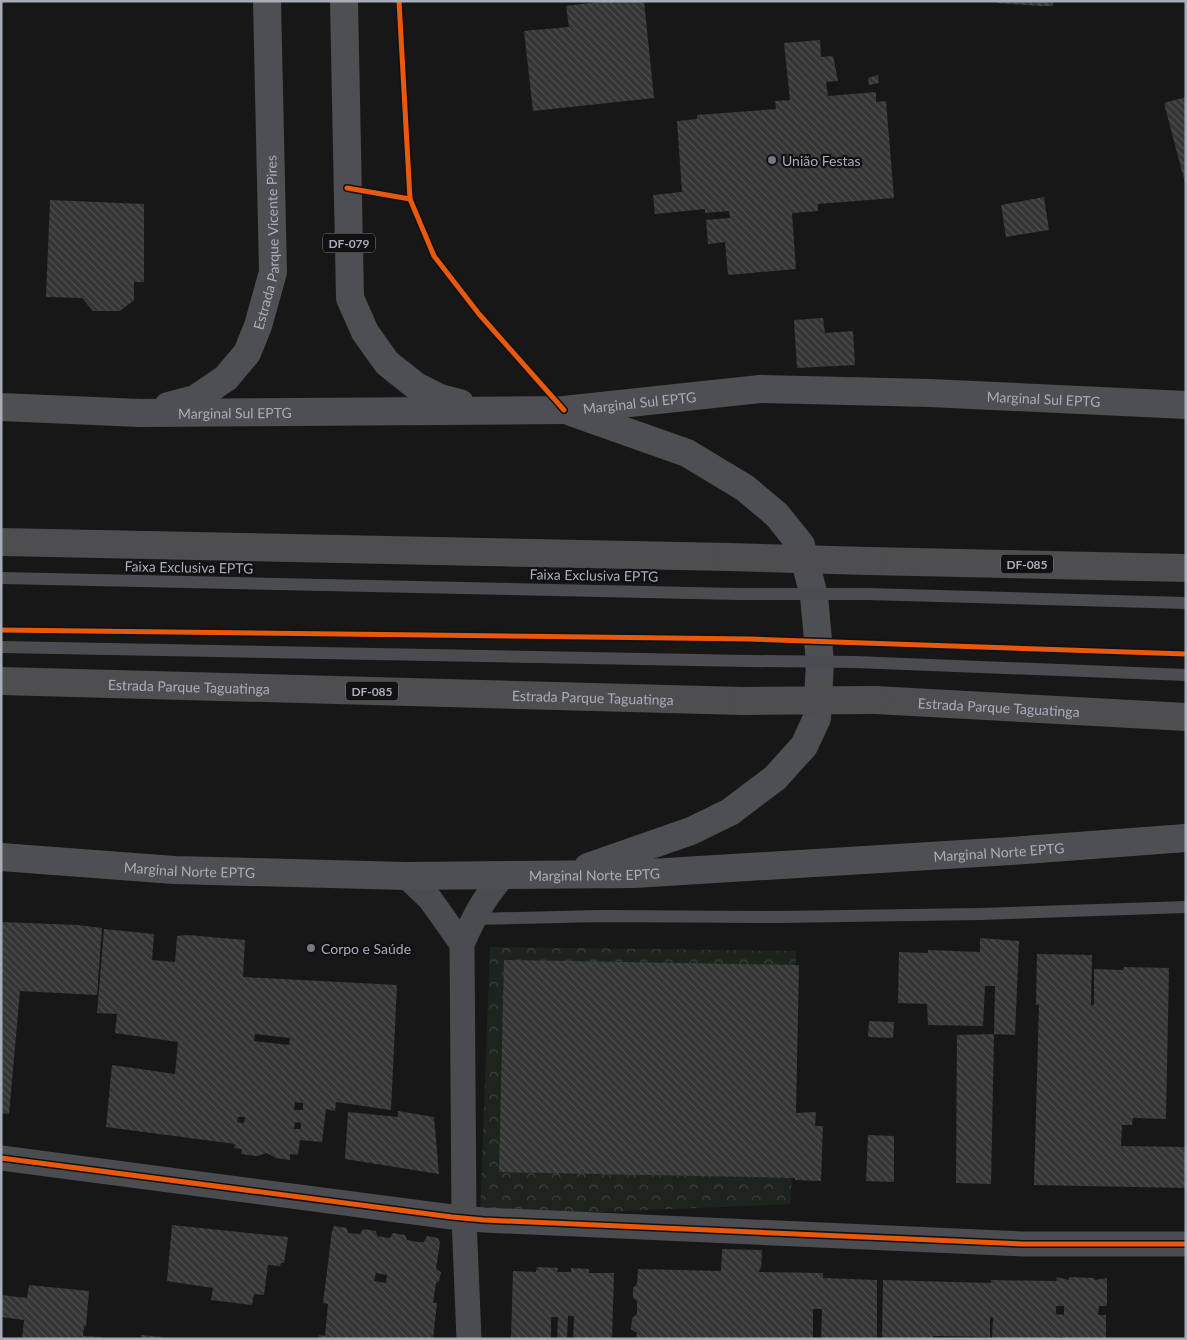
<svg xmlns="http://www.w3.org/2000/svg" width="1187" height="1340" viewBox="0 0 1187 1340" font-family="Lato,sans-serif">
  <defs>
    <pattern id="park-crowns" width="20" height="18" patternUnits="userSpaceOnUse" patternTransform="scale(1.25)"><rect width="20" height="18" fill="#1d241e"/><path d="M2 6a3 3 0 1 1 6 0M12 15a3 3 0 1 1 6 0" fill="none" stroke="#3b413d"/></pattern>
    <pattern id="building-back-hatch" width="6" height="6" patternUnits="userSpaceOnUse" patternTransform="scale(1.25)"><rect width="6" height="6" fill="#353536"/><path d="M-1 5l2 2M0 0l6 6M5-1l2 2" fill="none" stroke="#4f5051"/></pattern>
  </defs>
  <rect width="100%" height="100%" fill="#171717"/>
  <polygon fill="url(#park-crowns)" points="490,947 796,951 791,1204 480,1217"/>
  <g fill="url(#building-back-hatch)" fill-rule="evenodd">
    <polygon points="606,1 644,1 654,98 533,111 524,31 569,27 566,6"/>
    <polygon points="997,1 1053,1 1053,6 1040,6 997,3"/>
    <polygon points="820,40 821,57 833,56 838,81 826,82 828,96 876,92 876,102 886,101 894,198 818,204 818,211 792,213 796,269 728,275 725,242 708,244 706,220 730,218 729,211 705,213 705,209 655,214 653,195 682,192 677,121 697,119 697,115 776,109 775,101 790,100 784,43"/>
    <polygon points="878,75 879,83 869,85 868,78"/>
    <polygon points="1186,97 1186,183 1185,183 1164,103"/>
    <polygon points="1044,197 1049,230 1006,237 1001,205"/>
    <polygon points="50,200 144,204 144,282 134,282 134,300 120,311 93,311 82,298 46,297"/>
    <polygon points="823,318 825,333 853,331 855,365 797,368 794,320"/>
    <polygon points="1,922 77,925 102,928 97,995 20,991 9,1114 1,1113"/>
    <path d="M 104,929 L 154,934 L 152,960 L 175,962 L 177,936 L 188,935 L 245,940 L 243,977 L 397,985 L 391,1110 L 336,1102 L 335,1111 L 326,1109 L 322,1142 L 300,1140 L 298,1155 L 290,1154 L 290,1160 L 276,1158 L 267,1153 L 257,1156 L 241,1154 L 242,1149 L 234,1148 L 235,1144 L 106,1127 L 112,1065 L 175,1074 L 178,1042 L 115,1033 L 117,1014 L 97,1013 ZM 255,1034 L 290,1038 L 289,1045 L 254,1041 ZM 295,1102 L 303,1103 L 303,1110 L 294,1110 ZM 238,1117 L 245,1117 L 244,1123 L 237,1122 ZM 295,1122 L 301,1123 L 301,1129 L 294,1129 Z"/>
    <polygon points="980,938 1019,941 1015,1035 994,1034 995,986 985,986 983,1026 928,1025 927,1004 898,1003 899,952 928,953 928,950 980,952"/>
    <polygon points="1037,954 1092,955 1091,1005 1094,1005 1094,969 1123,970 1124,967 1169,968 1166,1119 1133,1118 1132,1125 1122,1125 1121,1146 1186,1147 1186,1188 1034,1185 1039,1005 1036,1005"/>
    <polygon points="504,960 799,965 796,1113 816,1112 815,1126 823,1126 821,1181 795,1180 795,1178 499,1172"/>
    <polygon points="869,1021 894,1022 893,1038 868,1037"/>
    <polygon points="994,1034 991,1184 956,1183 957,1035"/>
    <polygon points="398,1111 434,1117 439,1174 345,1159 348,1112 398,1117"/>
    <polygon points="868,1135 894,1136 894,1182 866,1181"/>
    <polygon points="172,1225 288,1237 284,1263 281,1263 280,1266 268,1265 264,1295 254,1294 252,1305 211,1300 213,1288 167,1281"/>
    <path d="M 334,1226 L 347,1228 L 348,1233 L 360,1234 L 363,1229 L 376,1231 L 377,1236 L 390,1238 L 393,1233 L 405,1235 L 407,1240 L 418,1242 L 424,1242 L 427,1236 L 438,1238 L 440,1243 L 436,1269 L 441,1272 L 439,1281 L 436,1283 L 433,1303 L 437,1303 L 433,1339 L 318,1339 L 319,1335 L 325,1336 L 328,1304 L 323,1303 L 332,1231 ZM 376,1273 L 387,1275 L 386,1283 L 374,1281 Z"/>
    <polygon points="722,1249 762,1250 761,1269 760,1268 759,1272 823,1273 823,1278 877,1280 877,1339 821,1339 822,1309 813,1309 813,1339 636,1339 637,1333 631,1329 632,1318 637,1314 637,1301 633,1298 633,1288 637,1284 638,1269 721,1271"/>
    <polygon points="537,1267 558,1268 557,1272 571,1272 571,1268 589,1269 589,1273 614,1273 612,1339 573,1339 574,1316 568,1316 567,1339 557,1339 558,1317 551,1317 551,1339 511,1339 513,1271 536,1272"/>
    <path d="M 1056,1277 L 1069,1280 L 1069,1277 L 1094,1278 L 1094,1280 L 1107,1278 L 1107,1306 L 1099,1306 L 1098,1315 L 1106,1315 L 1106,1339 L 1063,1339 L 1063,1337 L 1056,1337 L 1056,1339 L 992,1339 L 993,1318 L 990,1317 L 990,1337 L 933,1336 L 933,1339 L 882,1339 L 883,1280 L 991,1283 L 991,1280 L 1057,1281 ZM 1056,1306 L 1064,1306 L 1064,1315 L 1056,1314 Z"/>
    <polygon points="29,1285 89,1291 86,1326 84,1326 83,1336 101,1337 101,1339 22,1339 24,1320 1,1317 1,1295 27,1298"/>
    <polygon points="141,1335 162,1337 162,1339 141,1339"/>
  </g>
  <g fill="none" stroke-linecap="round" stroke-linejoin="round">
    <g stroke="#4b4c50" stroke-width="12">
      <polyline points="1,578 737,594"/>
      <polyline points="867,594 1186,603"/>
      <polyline points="1,647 749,661"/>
      <polyline points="855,662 1186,675"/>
      <polyline points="473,919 600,916 778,917 980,914 1186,907"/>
    </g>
    <g stroke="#4b4c50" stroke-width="25">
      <polyline points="406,876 430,899 462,944"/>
      <polyline points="1,1158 452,1217 484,1220 1023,1244 1186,1244"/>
      <path d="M 469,1339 L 464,1218 L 462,944 C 475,915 483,899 504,875"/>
    </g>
    <g stroke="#4d4f52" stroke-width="28">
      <polyline points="344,1 350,298 365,332 387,363 416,386 440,398 460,403"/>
      <path id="s1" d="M 168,406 L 195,399 L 226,378 L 247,353 L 258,326 L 273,272 L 267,1"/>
      <path id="s2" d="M 1,407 L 140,413 L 564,410 L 760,389 L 930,393 L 1186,405"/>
      <polyline points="571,412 687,453 745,488 777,515 801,545 814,596 820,662 817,718 804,746 775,778 730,812 691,831 588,867"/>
      <path id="s3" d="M 1,857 L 174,870 L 406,876 L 634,874 L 1011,851 L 1186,838"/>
    </g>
    <g stroke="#4e4e51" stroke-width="28">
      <polyline points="1,542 729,557"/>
      <polyline points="868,561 1186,568"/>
      <path id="s4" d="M 1,681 L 743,701"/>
      <path id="s5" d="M 875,700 L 1186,717"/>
    </g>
    <g stroke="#4b4c50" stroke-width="12">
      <polyline points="737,594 867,594"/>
      <polyline points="749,661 855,662"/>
    </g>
    <g stroke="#4e4e51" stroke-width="28">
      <polyline points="729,557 868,561"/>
      <polyline points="743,701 875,700"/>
    </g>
    <defs>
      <g id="cycleway">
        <polyline points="399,1 410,199 434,256 479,314 564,410"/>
        <polyline points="347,188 410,199"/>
        <polyline points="1,630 750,639 1186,654"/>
        <polyline points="1,1158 452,1217 484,1220 1023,1244 1186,1244"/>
      </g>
    </defs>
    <use href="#cycleway" stroke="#111113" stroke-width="8"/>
    <use href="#cycleway" stroke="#e8590c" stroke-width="5"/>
  </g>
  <g fill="#757880" stroke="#111113" stroke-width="2">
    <circle cx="772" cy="160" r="5"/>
    <circle cx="311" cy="948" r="5"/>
  </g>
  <g text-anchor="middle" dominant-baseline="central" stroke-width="4.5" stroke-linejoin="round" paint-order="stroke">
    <g fill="#111113" stroke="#7b7e86" stroke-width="1">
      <rect x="323" y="233.5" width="52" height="19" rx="4"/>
      <rect x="1001" y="554.5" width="52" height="19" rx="4"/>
      <rect x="346" y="681.5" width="52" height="19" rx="4"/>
    </g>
    <g font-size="12" font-weight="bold" fill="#a8adb8">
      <text x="349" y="243">DF-079</text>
      <text x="1027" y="564">DF-085</text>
      <text x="372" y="691">DF-085</text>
    </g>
    <g font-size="14" fill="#a8adb8" stroke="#111113" text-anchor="start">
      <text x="782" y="160">União Festas</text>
      <text x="321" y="948">Corpo e Saúde</text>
    </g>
    <g font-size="14" fill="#a8adb8" stroke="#111113">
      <text stroke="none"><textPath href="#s1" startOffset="212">Estrada Parque Vicente Pires</textPath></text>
      <text stroke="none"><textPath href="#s2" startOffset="1044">Marginal Sul EPTG</textPath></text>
      <text stroke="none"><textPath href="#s2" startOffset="639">Marginal Sul EPTG</textPath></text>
      <text stroke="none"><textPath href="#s2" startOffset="234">Marginal Sul EPTG</textPath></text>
      <text transform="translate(189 567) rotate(1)">Faixa Exclusiva EPTG</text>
      <text transform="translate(594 575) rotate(1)">Faixa Exclusiva EPTG</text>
      <text stroke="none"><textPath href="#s4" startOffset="188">Estrada Parque Taguatinga</textPath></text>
      <text stroke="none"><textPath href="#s4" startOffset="592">Estrada Parque Taguatinga</textPath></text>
      <text stroke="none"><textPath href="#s5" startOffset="124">Estrada Parque Taguatinga</textPath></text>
      <text stroke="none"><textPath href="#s3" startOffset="999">Marginal Norte EPTG</textPath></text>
      <text stroke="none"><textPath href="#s3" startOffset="189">Marginal Norte EPTG</textPath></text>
      <text stroke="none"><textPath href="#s3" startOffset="594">Marginal Norte EPTG</textPath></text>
    </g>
  </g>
  <rect width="1187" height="1340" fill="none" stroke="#a8adb8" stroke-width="5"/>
</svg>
